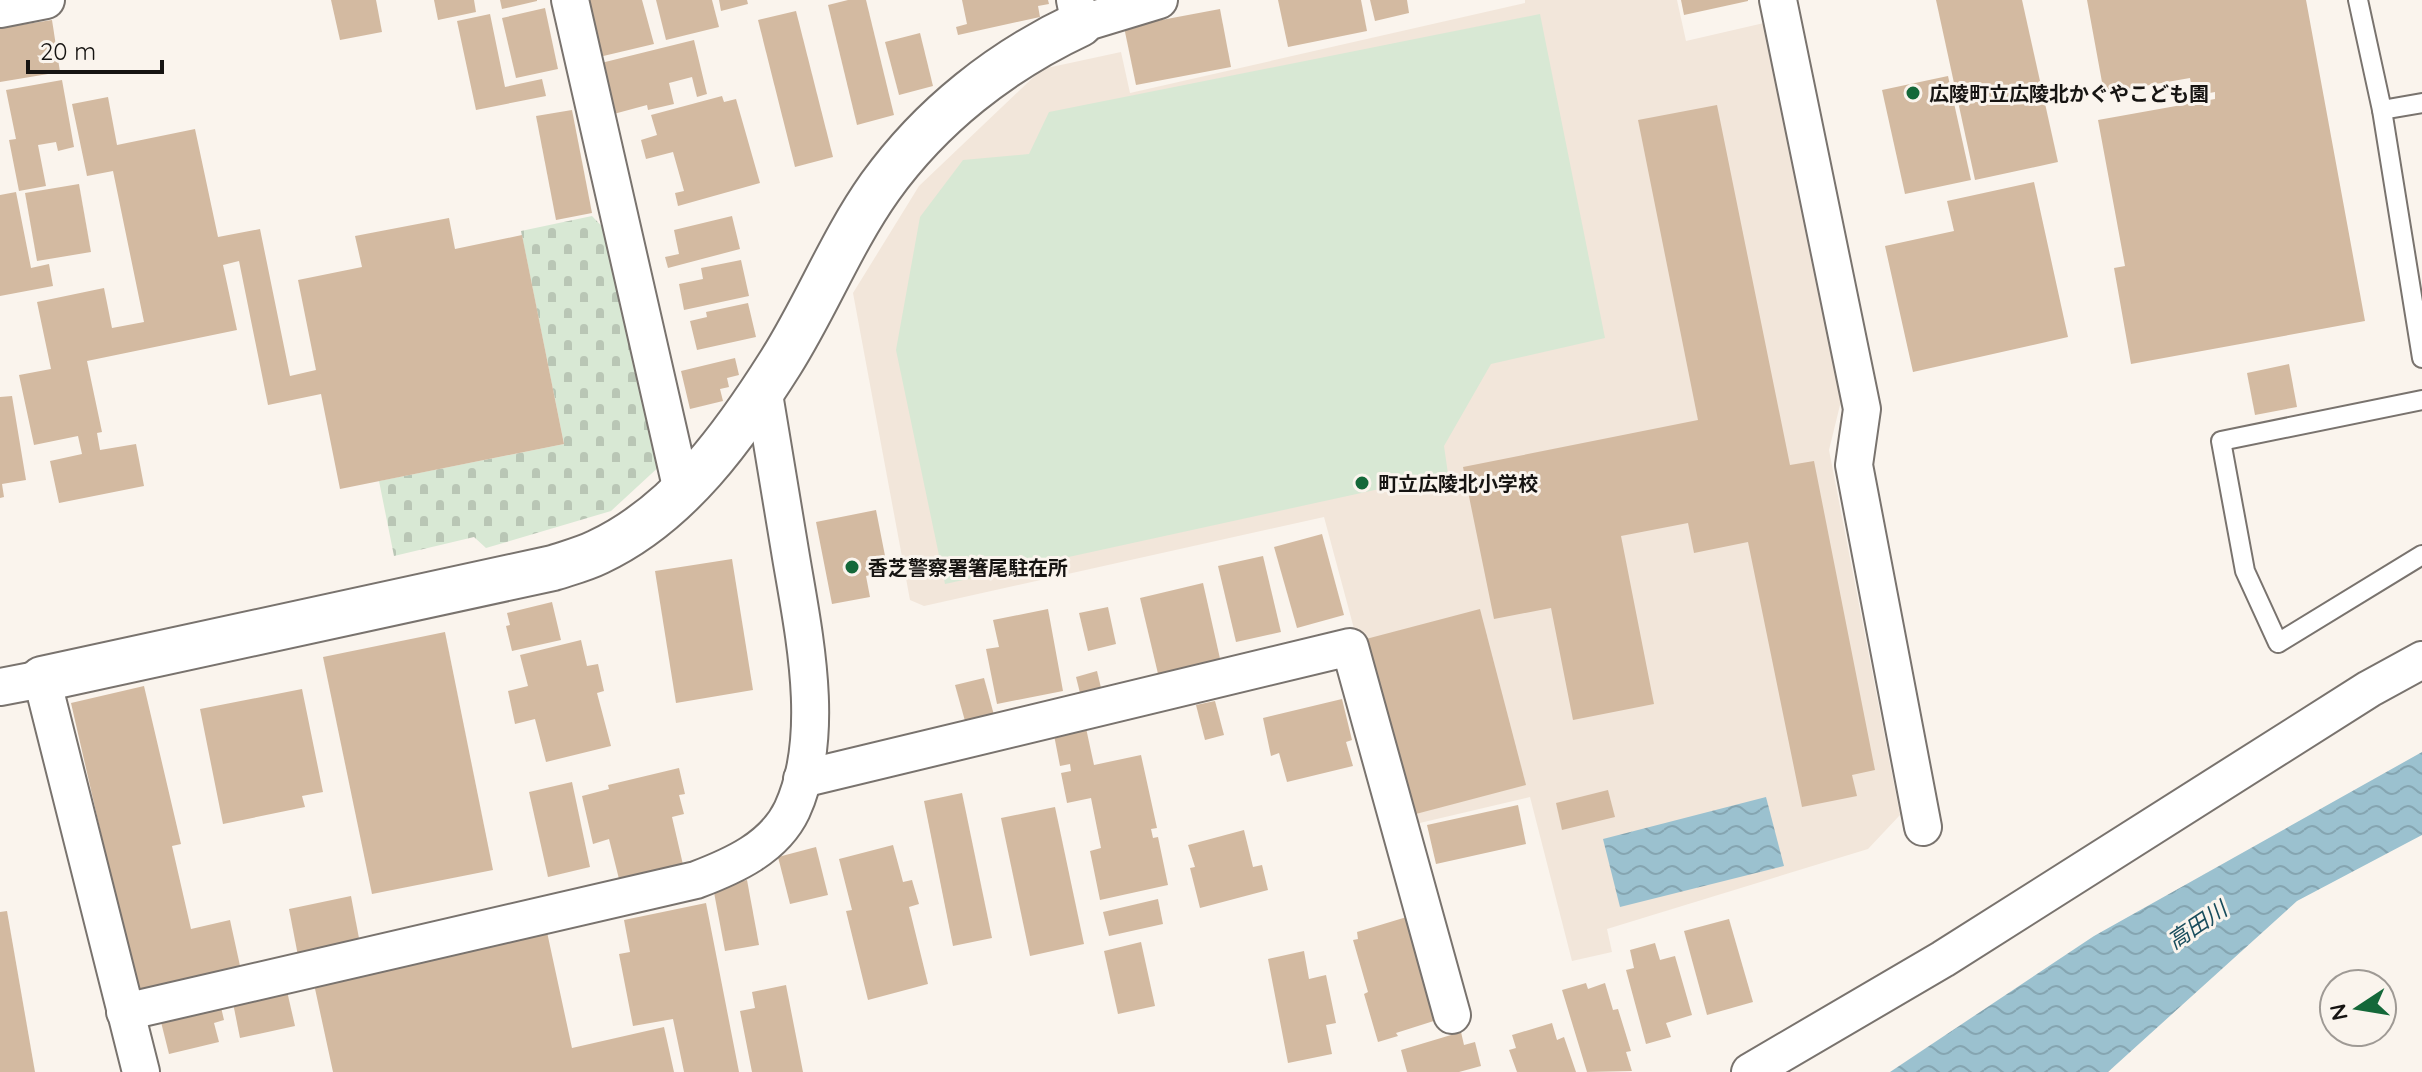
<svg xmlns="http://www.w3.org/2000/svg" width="2422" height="1072" viewBox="0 0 2422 1072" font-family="Quicksand,'Noto Sans JP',sans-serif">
  <defs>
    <pattern id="cemetery-stones" width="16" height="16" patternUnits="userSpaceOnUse" patternTransform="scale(2)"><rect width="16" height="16" fill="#d8e8d4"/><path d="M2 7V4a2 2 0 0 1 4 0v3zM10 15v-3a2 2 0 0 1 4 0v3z" fill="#b9c6b5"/></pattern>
    <pattern id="water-waves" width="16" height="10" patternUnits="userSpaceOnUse" patternTransform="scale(2)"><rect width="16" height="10" fill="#9bc1cf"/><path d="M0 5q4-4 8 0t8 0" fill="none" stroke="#85a5b1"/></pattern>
  </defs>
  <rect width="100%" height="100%" fill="#faf4ed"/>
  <polygon fill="#f2e6da" points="1525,0 1677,0 1686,41 1764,23 1842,397 1829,450 1900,815 1868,849 1607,929 1612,952 1572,961 1530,797 1407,826 1324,517 924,606 910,600 853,293 919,186 1042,69 1121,52 1130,93 1525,3"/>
  <polygon fill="url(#cemetery-stones)" points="592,216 613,238 663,463 611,511 486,548 474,537 394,556 379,481 564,444 521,231"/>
  <polygon fill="#d8e8d4" points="1540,14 1605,338 1491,364 1444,446 1448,474 945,584 896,350 920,217 963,160 1029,154 1049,112"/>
  <g fill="url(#water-waves)">
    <polygon points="2422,752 2422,835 2297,901 2108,1072 1890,1072 2094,936"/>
    <polygon points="1766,797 1784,866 1620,907 1603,839"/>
  </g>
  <g fill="#d3baa1">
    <polygon points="331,0 376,0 382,32 340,40"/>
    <polygon points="434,0 474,0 476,12 438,20"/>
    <polygon points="500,0 537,0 537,1 502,9"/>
    <polygon points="584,0 642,0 654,44 599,57"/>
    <polygon points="656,0 712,0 719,27 666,40"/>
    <polygon points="719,0 747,0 748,4 721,11"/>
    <polygon points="848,0 866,0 894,115 857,125 828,5"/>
    <polygon points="962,0 1048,0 1049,4 1038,6 1040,17 958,35 956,27 967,24"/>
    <polygon points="1278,0 1361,0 1367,31 1288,47"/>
    <polygon points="1370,0 1407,0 1409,13 1375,21"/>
    <polygon points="1681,0 1748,0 1748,1 1684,15"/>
    <polygon points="1936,0 2022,0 2058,162 1975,180"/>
    <polygon points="2087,0 2306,0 2365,321 2131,364 2114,268 2125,266 2098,120 2215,99 2215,92 2193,96 2190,78 2104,93"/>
    <polygon points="545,8 558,69 516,78 502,18"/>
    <polygon points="1220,9 1231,67 1136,85 1124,27"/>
    <polygon points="796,11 833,157 795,167 758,20"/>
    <polygon points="490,14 505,87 542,79 546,96 476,110 457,21"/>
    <polygon points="52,20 60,72 0,82 0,28"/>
    <polygon points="920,33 933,86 899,95 885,42"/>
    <polygon points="694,40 707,94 697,97 692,77 669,83 674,104 648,110 647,105 610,115 597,64"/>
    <polygon points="1948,76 1971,180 1905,194 1882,90"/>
    <polygon points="62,80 74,147 58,151 56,142 38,145 46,186 19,191 9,140 16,139 6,90"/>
    <polygon points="722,96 724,102 736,99 760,183 678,206 675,193 684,191 673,152 646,159 641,140 657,135 651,115"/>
    <polygon points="108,97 117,145 195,129 218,237 260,229 290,376 316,370 298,280 362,267 355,236 449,218 455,249 522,235 564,444 340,489 321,394 268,405 239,261 223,265 237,330 87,361 102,432 97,433 100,450 136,444 144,486 59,503 50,461 82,454 78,436 34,445 19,375 51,369 37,302 104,288 112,328 144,322 113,171 87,176 72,104"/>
    <polygon points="1717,105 1790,465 1814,461 1875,770 1852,775 1857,796 1802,807 1748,542 1694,553 1688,523 1621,536 1654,704 1573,720 1551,608 1494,619 1463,467 1698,420 1638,120"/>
    <polygon points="572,110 592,213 556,220 536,116"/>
    <polygon points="2034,182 2068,337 1913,372 1885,246 1954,231 1947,201"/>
    <polygon points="79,184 91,252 37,261 25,193"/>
    <polygon points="16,192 31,268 49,264 53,286 0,296 0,195"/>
    <polygon points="732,216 740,249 668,268 665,257 679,254 674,230"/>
    <polygon points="741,260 749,296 684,310 679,284 703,279 701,268"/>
    <polygon points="748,303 756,337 697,350 690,321 707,317 706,312"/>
    <polygon points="735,358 739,375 727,378 729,387 720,389 723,401 690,409 681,371"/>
    <polygon points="2289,364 2297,407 2255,415 2247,373"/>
    <polygon points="12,396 26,480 2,484 4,497 0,498 0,397"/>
    <polygon points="876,510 888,571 866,576 870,597 832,604 816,522"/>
    <polygon points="1322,534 1344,615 1297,628 1274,547"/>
    <polygon points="1263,556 1281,632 1236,642 1218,566"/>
    <polygon points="732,559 753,690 676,703 655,571"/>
    <polygon points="1203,583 1221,663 1159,678 1140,598"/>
    <polygon points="552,602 561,640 512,651 506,626 510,625 507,613"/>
    <polygon points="1108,607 1116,644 1088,651 1079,613"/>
    <polygon points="1048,609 1063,691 997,704 986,649 999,647 993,620"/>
    <polygon points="1480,609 1526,785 1412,815 1366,639"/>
    <polygon points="445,632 493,870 372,894 323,657"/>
    <polygon points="581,640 587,666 598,664 604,691 597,693 611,746 546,762 535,719 515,724 508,691 528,686 520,655"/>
    <polygon points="1097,671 1102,692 1081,697 1076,677"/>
    <polygon points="984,678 994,715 965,721 955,685"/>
    <polygon points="144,686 181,844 172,846 191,929 230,920 242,975 139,999 71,703"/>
    <polygon points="302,689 323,792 302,796 305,807 223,824 200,709"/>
    <polygon points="1342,699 1352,740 1346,742 1353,766 1287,782 1279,753 1271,756 1263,718"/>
    <polygon points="1215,701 1224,735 1205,740 1196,705"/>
    <polygon points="1086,728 1094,765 1141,755 1157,828 1151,829 1153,838 1158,837 1168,885 1100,900 1090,851 1101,848 1091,798 1067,803 1061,773 1071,771 1070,764 1060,766 1054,735"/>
    <polygon points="679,768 685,794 679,795 684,814 672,817 684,869 620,883 609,839 593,844 582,796 609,789 608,785"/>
    <polygon points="572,782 590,867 548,877 529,792"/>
    <polygon points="1608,790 1615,817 1562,830 1556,803"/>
    <polygon points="962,793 992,938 953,946 924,801"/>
    <polygon points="1518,805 1526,844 1436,864 1427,825"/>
    <polygon points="1055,807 1084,944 1030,956 1001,818"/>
    <polygon points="1244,830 1253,867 1262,865 1268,890 1200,908 1190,868 1195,867 1188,845"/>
    <polygon points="893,845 903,882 912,880 919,904 909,907 928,984 868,1000 846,911 852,910 839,859"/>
    <polygon points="816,847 828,895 790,904 778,857"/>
    <polygon points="747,880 759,945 725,951 713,887"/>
    <polygon points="351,896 361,949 299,961 289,909"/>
    <polygon points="1158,899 1163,924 1109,936 1103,912"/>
    <polygon points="706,903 739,1072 684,1072 673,1019 633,1026 619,954 630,952 624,920"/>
    <polygon points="7,911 35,1072 0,1072 0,912"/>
    <polygon points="1410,916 1440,1019 1396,1033 1398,1036 1378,1042 1364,994 1368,992 1353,940 1358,939 1357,932"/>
    <polygon points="1729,919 1753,1002 1707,1015 1684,931"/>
    <polygon points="547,932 572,1048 664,1027 674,1072 333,1072 314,984"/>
    <polygon points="1141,942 1155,1006 1118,1014 1104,951"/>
    <polygon points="1655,943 1660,960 1675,956 1692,1015 1666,1023 1671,1037 1646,1044 1626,970 1634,968 1630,950"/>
    <polygon points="1304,951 1309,979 1326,975 1336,1023 1326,1025 1332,1054 1288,1063 1268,959"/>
    <polygon points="1586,983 1588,989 1605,983 1613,1010 1618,1009 1631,1051 1626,1052 1632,1071 1587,1072 1562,990"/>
    <polygon points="786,985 803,1072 752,1072 740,1011 755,1008 752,992"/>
    <polygon points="287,991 295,1026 240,1038 233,1003"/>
    <polygon points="220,1003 224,1020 214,1023 219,1042 169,1054 160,1018"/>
    <polygon points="1552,1023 1557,1040 1564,1037 1576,1072 1517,1072 1509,1050 1516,1048 1512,1035"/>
    <polygon points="1461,1032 1464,1045 1475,1042 1481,1066 1459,1072 1407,1072 1401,1050"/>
  </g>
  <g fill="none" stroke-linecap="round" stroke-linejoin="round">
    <defs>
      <g id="service">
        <polyline points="2358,0 2382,110 2422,358"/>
        <polyline points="2382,110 2422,103"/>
        <polyline points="2422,400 2221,441 2245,571 2278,643 2422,555"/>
      </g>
      <g id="minor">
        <polyline points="570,0 682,491"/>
        <polyline points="1075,0 1080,24 1159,0"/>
        <polyline points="1778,0 1862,409 1854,465 1923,827"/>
        <polyline points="0,9 46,0"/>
        <polyline points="0,687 42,679 141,1072"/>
        <polyline points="802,779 1350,647 1452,1015"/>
        <path d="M 125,1012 L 696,880 C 733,866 774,848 792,810 C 827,734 803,630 790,551 C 781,496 772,442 763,388"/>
        <polyline points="1750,1072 1943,959 2369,689 2422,660"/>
      </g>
      <path id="tertiary" d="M 42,679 L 553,568 C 568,563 584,559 598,552 C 679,514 735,435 781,362 C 817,305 841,242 880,187 C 931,116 1001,61 1080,24"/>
    </defs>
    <use href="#service" stroke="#79736e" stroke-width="22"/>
    <use href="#minor" stroke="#79736e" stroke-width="40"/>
    <use href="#tertiary" stroke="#79736e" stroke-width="48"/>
    <use href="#service" stroke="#fff" stroke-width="18"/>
    <use href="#minor" stroke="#fff" stroke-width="36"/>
    <use href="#tertiary" stroke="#fff" stroke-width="44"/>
  </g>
  <g fill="#146839" stroke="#faf4ed" stroke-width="3">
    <circle cx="1913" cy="93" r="8"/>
    <circle cx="1362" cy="483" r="8"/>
    <circle cx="852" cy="567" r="8"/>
  </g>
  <g text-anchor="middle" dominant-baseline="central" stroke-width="6" stroke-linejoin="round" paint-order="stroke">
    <g font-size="20" font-weight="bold" fill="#161412" stroke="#faf4ed" text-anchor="start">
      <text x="1929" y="93">広陵町立広陵北かぐやこども園</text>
      <text x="1378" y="483">町立広陵北小学校</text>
      <text x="868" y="567">香芝警察署箸尾駐在所</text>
    </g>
    <g font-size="22" font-style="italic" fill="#184c5c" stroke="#faf4ed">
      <text transform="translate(2197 925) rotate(-34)">高田川</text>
    </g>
  </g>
  <g transform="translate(2358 1008) rotate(258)"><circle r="38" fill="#faf4ed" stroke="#9f9a95" stroke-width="2"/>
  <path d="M0-6L14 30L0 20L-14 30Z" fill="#146839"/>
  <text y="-12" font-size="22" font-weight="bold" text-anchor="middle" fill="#161412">N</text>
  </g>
  <path d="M28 60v12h134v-12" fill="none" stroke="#161412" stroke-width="4"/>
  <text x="40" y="60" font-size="24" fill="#161412" stroke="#faf4ed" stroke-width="6" paint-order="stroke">20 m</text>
</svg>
